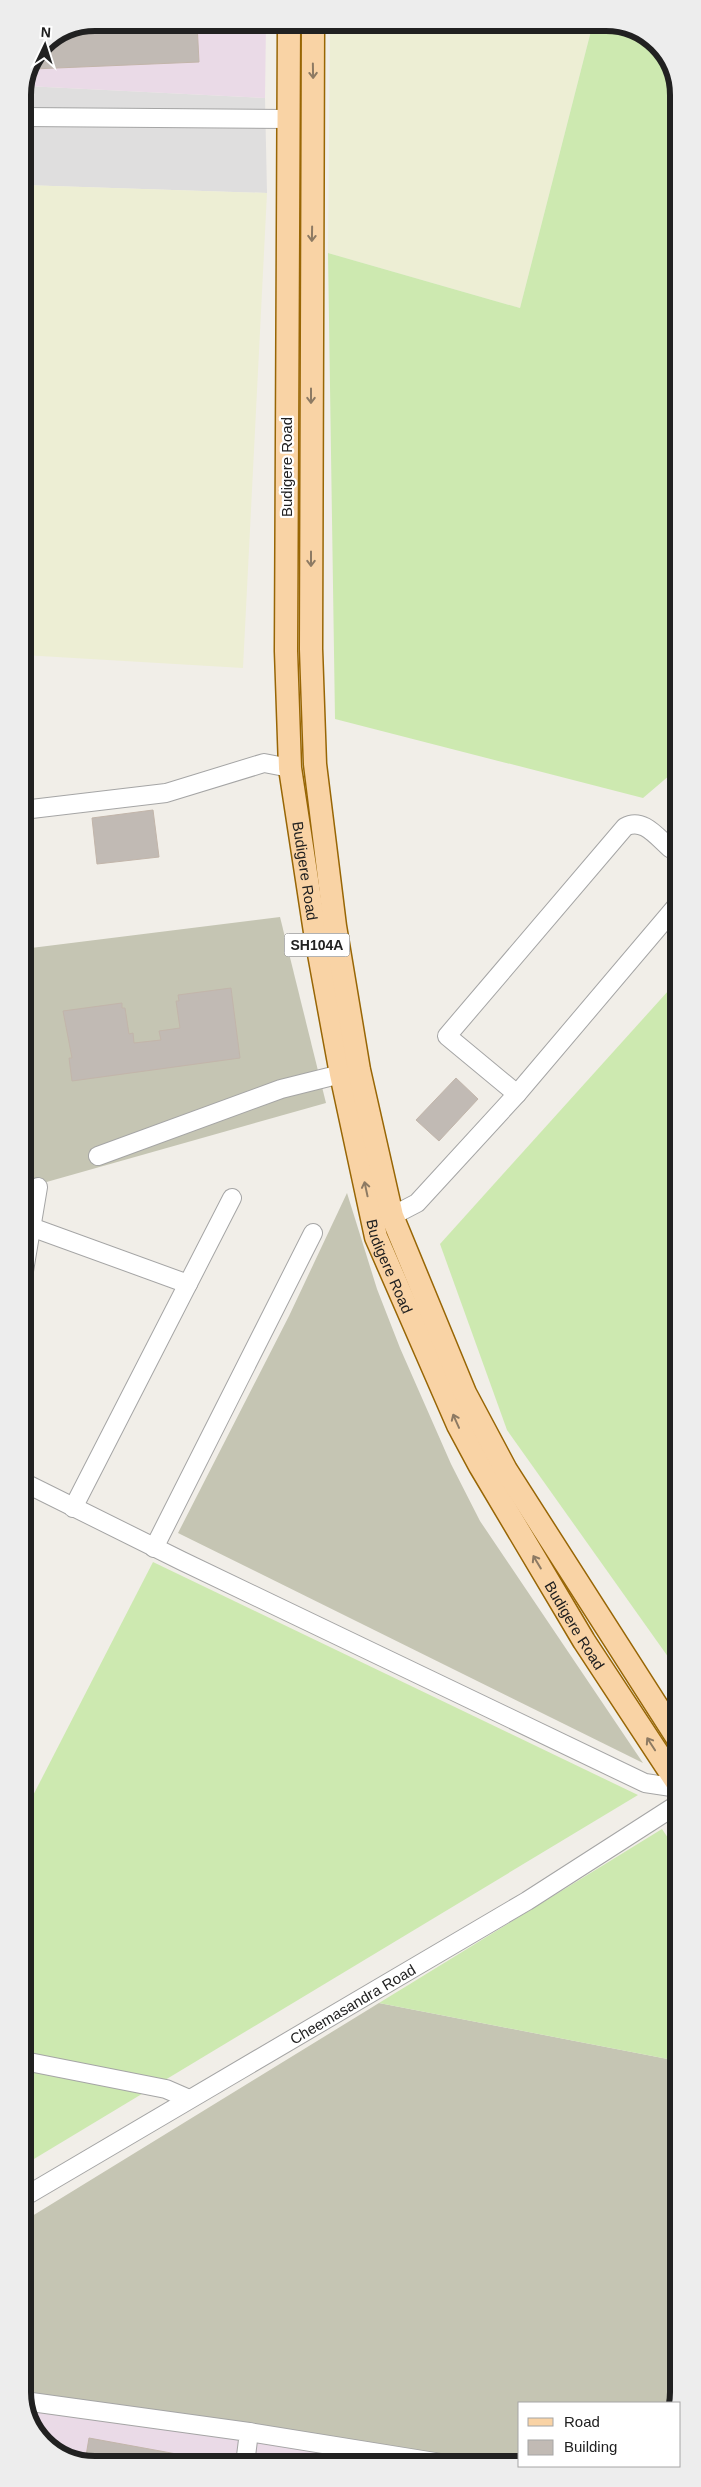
<svg xmlns="http://www.w3.org/2000/svg" width="701" height="2487" viewBox="0 0 701 2487" font-family="Arial,sans-serif">
  <rect width="100%" height="100%" fill="#f1eee8"/>
  <polygon fill="#dfdede" points="26,86 265,98 267,193 23,185 23,95"/>
  <g fill="#eadae7">
    <polygon points="95,23 266,23 265,98 26,86 44,44"/>
    <polygon points="24,2396 499,2463 90,2464 47,2446 24,2406"/>
  </g>
  <g fill="#c5c5b3">
    <polygon points="280,917 326,1103 43,1183 23,1180 23,949"/>
    <polygon points="347,1193 377,1289 400,1348 451,1464 480,1521 643,1763 178,1533 289,1316"/>
    <polygon points="379,2003 678,2061 678,2392 675,2403 520,2403 520,2463 499,2463 24,2396 24,2221"/>
  </g>
  <g fill="#edeed4">
    <polygon points="330,23 593,23 520,308 328,253"/>
    <polygon points="23,185 267,193 243,668 23,655"/>
  </g>
  <g fill="#cde9b0">
    <polygon points="593,23 615,23 654,41 677,81 677,769 643,798 335,719 328,253 520,308"/>
    <polygon points="678,980 678,1666 676,1668 507,1430 440,1244"/>
    <polygon points="153,1562 638,1795 24,2165 24,1813"/>
    <polygon points="662,1829 678,1853 678,2061 379,2003"/>
  </g>
  <g fill="#c1bab4" stroke="#c2b5aa">
    <polygon points="95,22 197,23 199,62 33,69 44,44"/>
    <polygon points="153,810 159,857 97,864 92,818"/>
    <polygon points="231,988 240,1058 72,1081 69,1058 72,1058 63,1011 122,1003 122,1008 125,1008 129,1034 133,1033 134,1043 161,1040 159,1031 180,1028 176,1001 179,1001 178,995"/>
    <polygon points="456,1078 478,1099 439,1141 416,1120"/>
    <polygon points="89,2438 193,2457 192,2464 90,2464 85,2462"/>
  </g>
  <g fill="none" stroke-linecap="round" stroke-linejoin="round">
    <defs>
      <g id="minor">
        <polyline points="23,117 289,119"/>
        <polyline points="23,810 166,793 264,763 290,768"/>
        <path d="M 517,1094 L 447,1036 L 625,827 C 643,817 657,837 671,849"/>
        <polyline points="98,1156 281,1089 341,1074"/>
        <polyline points="392,1216 417,1203 517,1094 678,904"/>
        <polyline points="31,1227 188,1284"/>
        <polyline points="23,1277 38,1187"/>
        <polyline points="23,1482 182,1561 645,1783 678,1788"/>
        <polyline points="73,1508 232,1198"/>
        <polyline points="154,1548 313,1233"/>
        <polyline points="24,2061 166,2089 189,2099"/>
        <path id="s1" d="M 24,2197 L 527,1901 L 678,1804"/>
        <polyline points="24,2401 249,2432 245,2464"/>
        <polyline points="249,2432 441,2463"/>
      </g>
      <g id="major">
        <path id="s2" d="M 289,23 L 286,651 L 290,768 L 315,932 L 341,1074 L 376,1237 L 458,1425 L 480,1466 L 584,1641 L 678,1784"/>
        <polyline points="313,23 311,649 315,764 335,926 359,1070 392,1216 465,1393 506,1470 678,1739"/>
      </g>
    </defs>
    <use href="#minor" stroke="#a5a5a5" stroke-width="20"/>
    <use href="#major" stroke="#986605" stroke-width="25"/>
    <use href="#minor" stroke="#fff" stroke-width="18"/>
    <use href="#major" stroke="#f9d3a5" stroke-width="22"/>
  </g>
  <defs><path id="oneway-shaft" d="M-6 0H5M1.5-3L5.5 0L1.5 3" fill="none" stroke-width="1.6" stroke-linecap="round" stroke-linejoin="round" transform="scale(1.25)"/></defs>
  <g stroke="#8d7a63">
    <use href="#oneway-shaft" transform="translate(313 71) rotate(89)"/>
    <use href="#oneway-shaft" transform="translate(312 234) rotate(91)"/>
    <use href="#oneway-shaft" transform="translate(311 396) rotate(90)"/>
    <use href="#oneway-shaft" transform="translate(311 559) rotate(90)"/>
    <use href="#oneway-shaft" transform="translate(366 1189) rotate(-102)"/>
    <use href="#oneway-shaft" transform="translate(456 1421) rotate(-114)"/>
    <use href="#oneway-shaft" transform="translate(537 1562) rotate(-121)"/>
    <use href="#oneway-shaft" transform="translate(651 1744) rotate(-123)"/>
  </g>
  <g text-anchor="middle" dominant-baseline="central" stroke-width="4.5" stroke-linejoin="round" paint-order="stroke">
    <rect fill="#fff" stroke="#646464" stroke-width="1" x="284.5" y="933.5" width="65" height="23" rx="4"/>
    <g font-size="14" font-weight="bold" fill="#212121">
      <text x="317" y="945">SH104A</text>
    </g>
    <g font-size="15" fill="#212121" stroke="#fff">
      <text transform="translate(286 467) rotate(-90)">Budigere Road</text>
      <text stroke="none"><textPath href="#s2" startOffset="849">Budigere Road</textPath></text>
      <text stroke="none"><textPath href="#s2" startOffset="1254">Budigere Road</textPath></text>
      <text stroke="none"><textPath href="#s2" startOffset="1659">Budigere Road</textPath></text>
      <text stroke="none"><textPath href="#s1" startOffset="381">Cheemasandra Road</textPath></text>
    </g>
  </g>
  <path d="M0 0H701V2487H0ZM95 31H606A64 64 0 0 1 670 95V2392A64 64 0 0 1 606 2456H95A64 64 0 0 1 31 2392V95A64 64 0 0 1 95 31Z" fill="#ededed" fill-rule="evenodd"/>
  <path fill="none" stroke="#212121" stroke-width="6" d="M95 31H606A64 64 0 0 1 670 95V2392A64 64 0 0 1 606 2456H95A64 64 0 0 1 31 2392V95A64 64 0 0 1 95 31Z"/>
  <rect x="518" y="2402" width="162" height="65" fill="#ffffff" stroke="#a6a6a6"/>
  <rect x="528" y="2418" width="25" height="8" fill="#f9d3a5" stroke="#a6a6a6"/>
  <text x="564" y="2427" font-size="15" fill="#212121">Road</text>
  <rect x="528" y="2440" width="25" height="15" fill="#c1bab4" stroke="#a6a6a6"/>
  <text x="564" y="2452" font-size="15" fill="#212121">Building</text>
  <g transform="translate(45 45) rotate(4)" stroke="#ffffff" stroke-width="4" paint-order="stroke">
  <path d="M0-4L9 19L0 12L-9 19Z" fill="#212121"/>
  <text y="-8" font-size="14" font-weight="bold" text-anchor="middle" fill="#212121">N</text>
  </g>
</svg>
